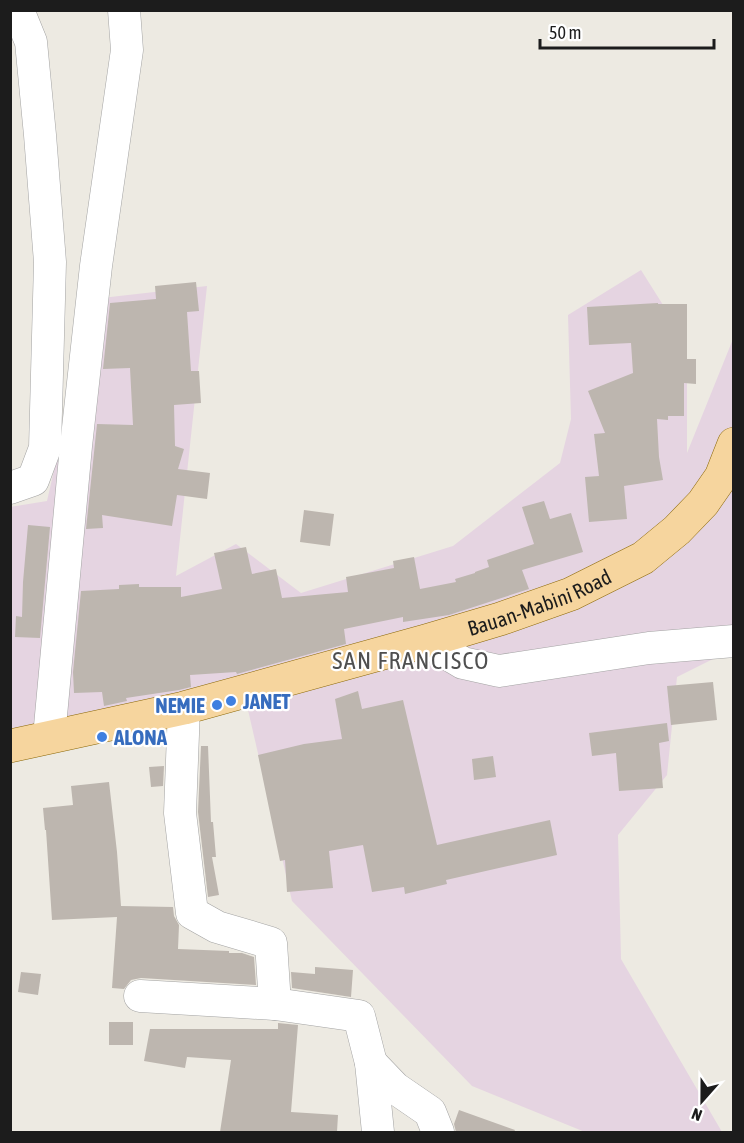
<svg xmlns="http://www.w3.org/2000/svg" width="744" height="1143" viewBox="0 0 744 1143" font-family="'Asap Condensed',sans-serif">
  <rect width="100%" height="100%" fill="#edeae2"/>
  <polygon fill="#e5d4e1" points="641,270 687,343 687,453 733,339 733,649 677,677 667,775 618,835 621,959 722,1132 585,1132 472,1086 292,901 242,684 11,737 10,507 47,501 93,299 207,286 176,576 236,544 301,593 453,546 560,463 571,419 568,315"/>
  <g fill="#bdb6af">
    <polygon points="196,282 199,311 187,312 191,371 199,371 201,403 174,405 175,446 184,449 178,469 210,473 207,499 177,495 172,526 102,515 103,528 86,529 97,424 133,425 130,368 103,369 110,303 156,299 155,286"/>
    <polygon points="658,303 658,304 687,304 687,359 696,359 696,384 684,383 684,416 668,416 668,420 657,419 659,457 663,480 624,486 627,519 589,522 585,477 599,476 594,434 605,433 588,391 633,373 631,343 589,345 587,307"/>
    <polygon points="544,501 550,519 571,513 583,552 522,570 529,589 449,615 403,622 403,617 344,629 346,644 237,674 236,672 190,675 191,687 179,690 126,698 127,701 104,706 102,692 74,693 73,672 81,591 119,589 119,585 139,584 139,587 181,587 181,597 222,589 214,553 246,547 252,574 276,569 282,598 348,592 346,577 394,568 393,561 414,557 420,589 456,582 455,579 475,573 475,572 489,567 487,560 534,544 522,507"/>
    <polygon points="304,510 334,514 330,546 300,542"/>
    <polygon points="28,525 50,527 40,638 15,637 16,616 22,617 23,582"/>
    <polygon points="713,682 717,720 671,725 667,686"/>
    <polygon points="358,691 362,709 403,700 437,845 550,820 557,855 446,880 447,884 405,894 404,887 372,892 363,845 329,851 333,888 287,892 285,860 280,861 258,755 304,744 342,739 335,699"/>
    <polygon points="667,723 669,741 659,743 663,788 619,791 616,753 592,756 589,733"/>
    <polygon points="201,746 208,746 211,822 213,822 216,857 212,857 219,895 208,897 198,812"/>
    <polygon points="493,756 496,777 474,780 472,759"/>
    <polygon points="164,766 163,786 151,787 149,767"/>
    <polygon points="109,782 117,852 121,906 173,907 174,916 179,925 178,949 229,951 229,953 242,953 254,957 256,985 141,978 131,980 124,989 112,988 117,917 52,920 46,830 45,830 43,808 73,805 71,786"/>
    <polygon points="315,967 353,970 351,997 292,988 291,972 315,974"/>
    <polygon points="21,972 41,974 38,995 18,992"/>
    <rect x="109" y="1022" width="24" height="23"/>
    <polygon points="278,1023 298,1025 291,1112 338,1115 337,1132 220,1132 231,1060 187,1057 185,1068 144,1061 150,1029 278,1029"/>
    <polygon points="459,1110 515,1130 514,1132 456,1132 454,1124"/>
  </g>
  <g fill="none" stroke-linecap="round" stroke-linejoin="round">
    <defs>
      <g id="minor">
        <polyline points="10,488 33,480 45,448 50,262 40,135 31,42 18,10"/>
        <polyline points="426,641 463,663 499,671 649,648 734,641"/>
        <polyline points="184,708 180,813 192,913 217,927 271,943 275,1004"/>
        <polyline points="49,737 76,446 96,266 127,50 124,10"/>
        <polyline points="140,996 275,1004 359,1016 371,1063 378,1132"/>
        <polyline points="371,1063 395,1088 430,1112 438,1132"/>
      </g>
      <g id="major">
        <path id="s1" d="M 10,746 L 184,708 L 426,641 L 500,619 L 571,594 L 643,558 L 677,530 L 703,503 L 721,477 L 734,444"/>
      </g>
    </defs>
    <use href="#minor" stroke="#a3a3a3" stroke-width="33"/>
    <use href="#major" stroke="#8b6808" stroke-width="34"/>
    <use href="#minor" stroke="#fff" stroke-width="32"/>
    <use href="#major" stroke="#f6d59e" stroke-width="33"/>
  </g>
  <g fill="#3f7fe0" stroke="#fff" stroke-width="2">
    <circle cx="231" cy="701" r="6"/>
    <circle cx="217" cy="705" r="6"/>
    <circle cx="102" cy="737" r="6"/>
  </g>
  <g text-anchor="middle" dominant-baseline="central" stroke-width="4.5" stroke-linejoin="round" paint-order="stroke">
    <g font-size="21" fill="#1c1c1c" stroke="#fff">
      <text stroke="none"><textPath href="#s1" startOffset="549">Bauan-Mabini Road</textPath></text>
    </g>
    <g font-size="21" font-weight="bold" fill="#366cbe" stroke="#fff" text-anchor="start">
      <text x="243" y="701">JANET</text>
      <text x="205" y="705" text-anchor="end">NEMIE</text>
      <text x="114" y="737">ALONA</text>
    </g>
    <g font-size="24" letter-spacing="1.5" fill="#4f4f4f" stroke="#fff">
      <text x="411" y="660">SAN FRANCISCO</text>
    </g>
  </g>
  <rect width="744" height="1143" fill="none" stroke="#1c1c1c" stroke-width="24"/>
  <g transform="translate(702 1101) rotate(201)" stroke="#ffffff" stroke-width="4.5" paint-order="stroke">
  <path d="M0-4.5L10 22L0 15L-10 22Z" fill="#1c1c1c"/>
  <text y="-9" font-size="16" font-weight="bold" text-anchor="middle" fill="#1c1c1c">N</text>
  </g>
  <path d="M540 39v9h174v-9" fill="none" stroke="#1c1c1c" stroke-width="3"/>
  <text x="549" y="39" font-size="18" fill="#1c1c1c" stroke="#ffffff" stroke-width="4.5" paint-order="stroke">50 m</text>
</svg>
